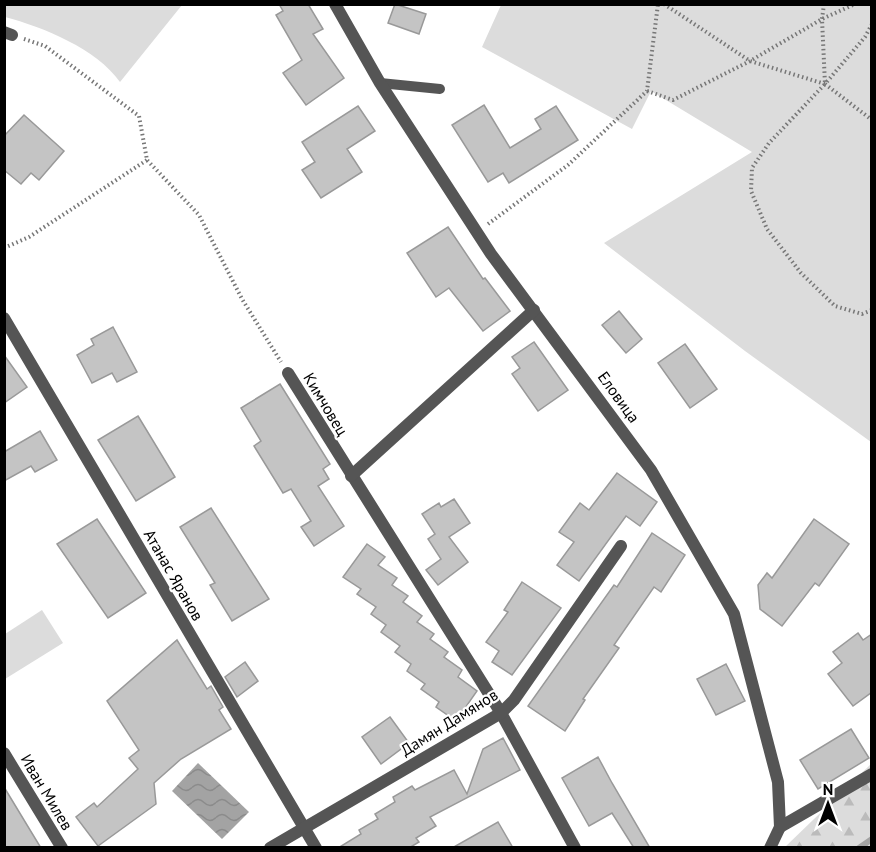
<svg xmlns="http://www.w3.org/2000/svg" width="876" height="852" viewBox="0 0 876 852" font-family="'PT Sans',sans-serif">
  <defs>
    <pattern id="forest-firs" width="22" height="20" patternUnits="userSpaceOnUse" patternTransform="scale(1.5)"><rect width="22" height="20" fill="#dcdcdc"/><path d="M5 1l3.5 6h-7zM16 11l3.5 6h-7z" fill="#bbb"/></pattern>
    <pattern id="water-waves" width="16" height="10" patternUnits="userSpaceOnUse" patternTransform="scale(1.5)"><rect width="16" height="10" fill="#a3a3a3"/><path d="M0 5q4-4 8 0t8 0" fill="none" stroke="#8b8b8b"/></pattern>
  </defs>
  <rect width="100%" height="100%" fill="#fff"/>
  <g fill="#dcdcdc">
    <path d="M 4,5 L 5,4 L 182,5 L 120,82 C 97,49 43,27 5,17 Z"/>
    <polygon points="501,5 871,5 871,442 745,351 604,243 752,152 651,91 632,129 482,47"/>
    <polygon points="42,610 63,643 5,679 5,634"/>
  </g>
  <polygon fill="url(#forest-firs)" points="871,764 871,847 785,847"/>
  <polygon fill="url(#water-waves)" points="198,763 249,812 222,839 172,791"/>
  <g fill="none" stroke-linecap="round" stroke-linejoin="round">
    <polyline stroke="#a3a3a3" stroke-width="6" points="859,848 872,839"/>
  </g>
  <g fill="#c4c4c4" stroke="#999" stroke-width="1.5">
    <polygon points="279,4 308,4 323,29 313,34 344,78 306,105 283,73 302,60 276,15 283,11"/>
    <polygon points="395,4 426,14 419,34 388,23"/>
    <polygon points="484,105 510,148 541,129 535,119 556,106 578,140 509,183 503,173 488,182 452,125"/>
    <polygon points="358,106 375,131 347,149 362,172 321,198 302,170 315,162 302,142"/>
    <polygon points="24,115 64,151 39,180 31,173 21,184 4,170 4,136"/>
    <polygon points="448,227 483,279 485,278 510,311 483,331 449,288 436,297 407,253"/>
    <polygon points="619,311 642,339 626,353 602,325"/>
    <polygon points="113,327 137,372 117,382 112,373 92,383 77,355 94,345 91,339"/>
    <polygon points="534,342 568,390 538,411 512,374 520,368 512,357"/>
    <polygon points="685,344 717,389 690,408 658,363"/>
    <polygon points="4,355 27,387 4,403"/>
    <polygon points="280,384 330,464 323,469 329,479 318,486 344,526 314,546 301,527 311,521 291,489 283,493 254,446 261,441 241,408"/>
    <polygon points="138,416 175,477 136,501 98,440"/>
    <polygon points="40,431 57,460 35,472 31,466 4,481 4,452"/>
    <polygon points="617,473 657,502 640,526 626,516 579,581 557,565 574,542 559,532 580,503 589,510"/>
    <polygon points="454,499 470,523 449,537 468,562 438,585 426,570 441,559 428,539 435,534 422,514 439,503 441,507"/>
    <polygon points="211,508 269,599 232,621 210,585 215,583 180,527"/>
    <polygon points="97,519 146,593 108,618 57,544"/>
    <polygon points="814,519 849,544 819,586 815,583 782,626 760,609 758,585 767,573 772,578"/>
    <polygon points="652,533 685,555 661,592 654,587 614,645 619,648 583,699 585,700 565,731 528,706 614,585 617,587"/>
    <polygon points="367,544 385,557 378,565 397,578 392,585 408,596 403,602 422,616 417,622 434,634 430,639 448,652 444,657 462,670 458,677 477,691 456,721 436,707 439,702 421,689 425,684 407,671 411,664 395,652 400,646 381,632 386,625 371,614 376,607 357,594 361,589 343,577"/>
    <polygon points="522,582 561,608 512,675 492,662 499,651 486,642 508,612 504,610"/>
    <polygon points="858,633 863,640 872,634 872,692 853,706 828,674 842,663 833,652"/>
    <polygon points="177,640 207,689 211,686 223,707 219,710 231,729 181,759 154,783 156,804 98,846 76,817 94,803 97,807 138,769 129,758 139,750 107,701"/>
    <polygon points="245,662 258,681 237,697 225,677"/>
    <polygon points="726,664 745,701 716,715 697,679"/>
    <polygon points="390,717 409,743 381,764 362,737"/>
    <polygon points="851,729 869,758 818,789 800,760"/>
    <polygon points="503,738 520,770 430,817 436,826 416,838 419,842 409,848 338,848 361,834 359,830 378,819 375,814 395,802 393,797 412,786 415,790 454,770 467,794 483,749"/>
    <polygon points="598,757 612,783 650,848 634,848 612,813 589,826 562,778"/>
    <polygon points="4,787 41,848 4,848"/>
    <polygon points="498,822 513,848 452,848"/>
  </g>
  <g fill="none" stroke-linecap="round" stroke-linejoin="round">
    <g stroke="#777" stroke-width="4" stroke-dasharray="1.5 3" stroke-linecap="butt">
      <polyline points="664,4 750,61 825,84 865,37 872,24"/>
      <polyline points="824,4 822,19 825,84 769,143 752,168 751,191 767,229 801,273 835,306 862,314 872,310"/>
      <polyline points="24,39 45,46 139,116 147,160 199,215 242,299 281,362"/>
      <polyline points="825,84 872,120"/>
      <polyline points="647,91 673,100 750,61 822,19 855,4"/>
      <polyline points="488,224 568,165 647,91 658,4"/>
      <polyline points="4,248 29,237 147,160"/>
    </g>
    <polyline stroke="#555" stroke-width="10" points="380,83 440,89"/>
    <g stroke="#555" stroke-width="12">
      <polyline points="335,4 380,83 491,254 651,470 734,614 778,782 780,827 770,848"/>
      <polyline points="4,32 12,35"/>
      <polyline points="4,318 316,848"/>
      <polyline points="288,373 501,713 575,848"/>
      <polyline points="351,476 534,310"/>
      <polyline points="4,753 62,848"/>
      <polyline points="780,827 872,774"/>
      <polyline points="270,848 501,713 514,700 621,546"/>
    </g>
  </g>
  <g text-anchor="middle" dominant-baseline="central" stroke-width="4.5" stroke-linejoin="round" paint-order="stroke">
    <g font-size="16" fill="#000" stroke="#fff">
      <text transform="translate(619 397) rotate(54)">Еловица</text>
      <text transform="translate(326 404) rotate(59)">Кимчовец</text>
      <text transform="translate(174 575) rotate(60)">Атанас Яранов</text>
      <text transform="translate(449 722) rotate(-32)">Дамян Дамянов</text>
      <text transform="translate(47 792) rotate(59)">Иван Милев</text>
    </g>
  </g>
  <rect width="876" height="852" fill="none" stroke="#000000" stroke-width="12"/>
  <g transform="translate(828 804)" stroke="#ffffff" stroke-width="4.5" paint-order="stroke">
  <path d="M0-4.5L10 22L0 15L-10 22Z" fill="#000000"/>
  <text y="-9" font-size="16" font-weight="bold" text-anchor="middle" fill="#000000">N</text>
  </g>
</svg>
